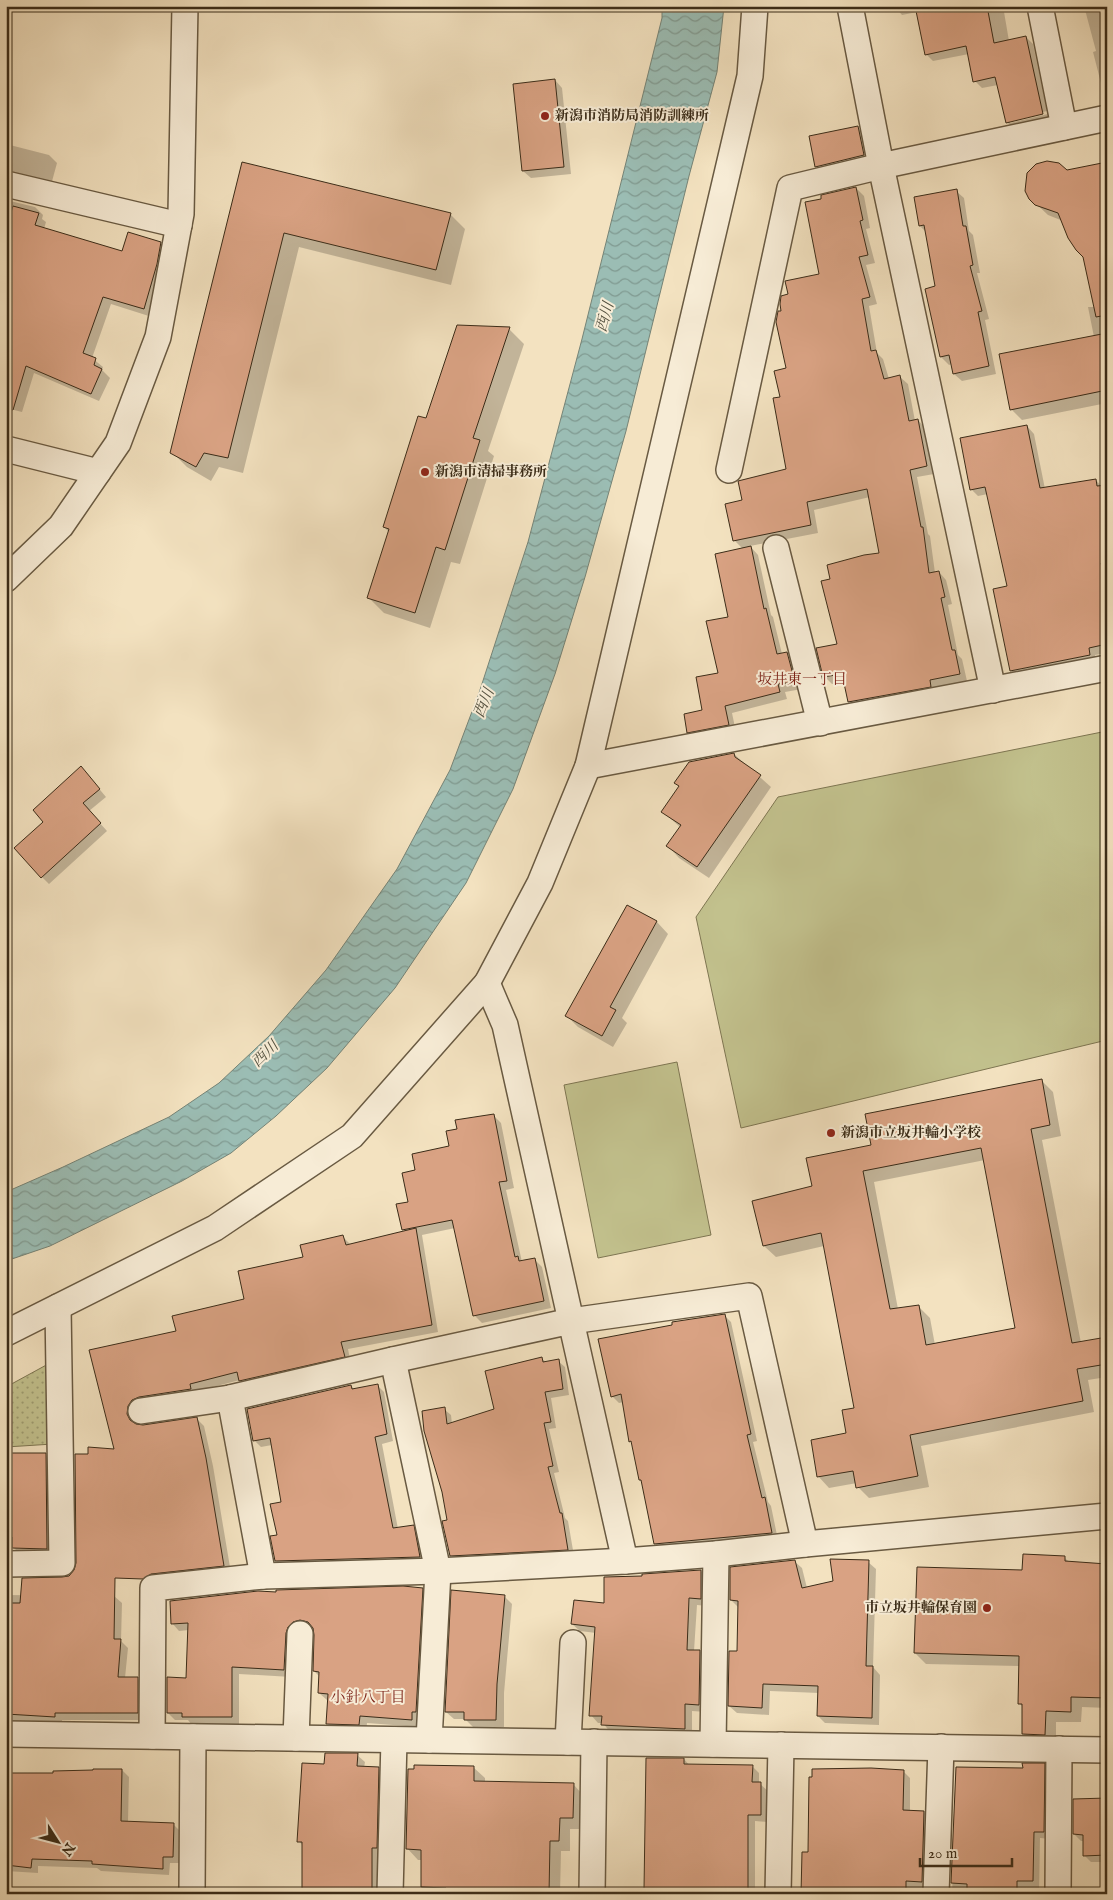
<svg xmlns="http://www.w3.org/2000/svg" width="1113" height="1900" font-family="'IM FELL English','Noto Serif JP',serif">
<style>
.park{fill:url(#park-dots);stroke:#7e7652}
.pitch{fill:#c2c18d;stroke:#7e7652}
.water{fill:url(#water-waves);stroke:#758376}
.shadow{fill:#0003;fill-rule:evenodd}
.building{fill:#d9a283;stroke:#3b2c18;fill-rule:evenodd}
.lines{fill:none;stroke-linecap:round;stroke-linejoin:round}
.minor-casing{stroke:#695a42;stroke-width:28}
.minor{stroke:#f7ecd6;stroke-width:25}
.poi-dot{fill:#8f2418;stroke:#f7ecd6;stroke-width:2}
.labels{text-anchor:middle;dominant-baseline:central;stroke-width:4;stroke-linejoin:round;paint-order:stroke}
.poi-label{font-size:14px;font-weight:bold;fill:#3b2c18;stroke:#f7ecd6;text-anchor:start}
.water-label{font-size:15px;font-style:italic;fill:#53503f;stroke:#f7ecd6}
.neighbourhood-label{font-size:15px;fill:#7a1f14;stroke:#f7ecd6}
</style>
<defs>
<pattern id="park-dots" width="8" height="8" patternUnits="userSpaceOnUse" patternTransform="scale(1.25)"><rect width="8" height="8" fill="#c2c18d"/><path d="M2 2h.1M6 6h.1" fill="none" stroke="#9f9d72" stroke-width="1.8" stroke-linecap="round"/></pattern>
<pattern id="water-waves" width="16" height="10" patternUnits="userSpaceOnUse" patternTransform="scale(1.25)"><rect width="16" height="10" fill="#9bbdb4"/><path d="M0 5q4-4 8 0t8 0" fill="none" stroke="#809a91"/></pattern>
</defs>
<rect width="100%" height="100%" fill="#f3e2c0"/>
<filter id="stains"><feTurbulence type="fractalNoise" baseFrequency=".004" numOctaves="4"/><feColorMatrix values="0 0 0 0 .2 0 0 0 0 .09 0 0 0 0 .02 0 0 0 .5 -.17"/></filter>
<radialGradient id="worn" r=".72"><stop offset=".6" stop-color="#630" stop-opacity="0"/><stop offset="1" stop-color="#630" stop-opacity=".3"/></radialGradient>
<!-- park -->
<path class="park" d="M50,1363L53,1444L6,1447V1387Z"/>
<!-- pitch -->
<g class="pitch">
<path d="M1107,731V1040L741,1128L696,917L778,797Z"/>
<path d="M677,1062L711,1235L598,1258L564,1085Z"/>
</g>
<!-- water -->
<path class="water" d="M662,6H724L717,72L689,176L626,431L585,577L555,674L513,789L466,883L395,988L327,1068L276,1116L231,1153L182,1181L50,1246L6,1261V1192L63,1167L169,1117L219,1083L269,1036L326,970L397,869L450,770L479,693L528,542L582,339L662,18Z"/>
<!-- shadow -->
<g class="shadow">
<path d="M894,6H1003L1009,41L1026,37L1033,44L1047,111L1010,120V123L1048,114L1049,121L1014,129L1007,122L998,85L982,88L975,81L969,54L933,61L926,54L917,12L902,15Z"/>
<path d="M1084,6H1107V101L1105,99L1093,52L1096,51Z"/>
<path d="M555,80L562,88L571,174L531,178L523,171Z"/>
<path d="M857,127L865,135L871,163L824,174L816,167Z"/>
<path d="M6,144L49,155L57,163L51,185L6,180Z"/>
<path d="M243,163L450,214L465,229L451,285L299,247L243,473L219,467L211,481L187,467L172,452Z"/>
<path d="M1107,163V403L1022,420L1011,409L1094,337L1088,307H1095L1084,257L1063,221L1048,215L1030,198L1067,171Z"/>
<path d="M856,188L864,196L870,228L866,229L875,263L866,265L877,304L869,306L877,353L883,359L889,379L900,377L908,384L915,421L918,420L925,428L934,474L917,477L928,534L930,536L935,573L939,572L946,580L952,604L948,605L958,655L962,659L967,681L937,687L938,694L857,709L849,702L845,682L832,684L824,676L839,645L832,580L880,554L870,497L814,510L818,533L750,546L758,555L771,615L773,617L782,654L787,653L795,661L802,689L785,692L787,699L732,713L736,732L696,740L689,732L704,711L719,674L743,549L734,540L744,500L788,470L782,398L787,369L783,311L789,295L821,275L823,200Z"/>
<path d="M956,191L964,198L969,231L973,235L980,273H977L989,319L985,320L996,374L962,381L954,374L952,364L949,365L941,357L926,290L936,287L926,232L920,226Z"/>
<path d="M6,200L35,207L43,215L42,219L46,222L44,229L123,252L160,243L168,251L152,317L111,304L92,358L103,367L102,370L110,378L99,401L34,373L22,412L6,408Z"/>
<path d="M509,329L524,344L488,451L494,456L460,564L451,562L430,628L384,613L369,598L389,532L384,527L427,420Z"/>
<path d="M1027,426L1034,434L1045,489L1096,480L1102,487L1107,486V653L1095,655L1097,662L1018,678L1011,671L994,590L1008,587L988,494L978,496L971,489Z"/>
<path d="M734,754L771,787L709,878L679,858L668,846L681,828L662,811Z"/>
<path d="M81,767L106,797L89,811L107,831L49,884L42,877L45,822Z"/>
<path d="M627,906L657,922L668,934L622,1018L627,1023L613,1047L578,1027L567,1016Z"/>
<path d="M1042,1081L1053,1092L1061,1136L1042,1140L1081,1343L1107,1338V1377L1088,1380L1094,1412L921,1446L929,1487L869,1498L858,1487L857,1483L829,1488L818,1476L848,1434L856,1409L824,1246L776,1257L764,1246L754,1202L813,1187L872,1146ZM985,1160L1017,1329L935,1345L930,1318L918,1306L898,1309L874,1182Z"/>
<path d="M493,1115L501,1123L514,1188L506,1190L522,1262L534,1259L542,1267L551,1308L482,1323L474,1315L455,1228L422,1235L438,1332L348,1349L351,1364L248,1388L240,1380L197,1391L135,1413L134,1422L136,1426H143L197,1419L204,1426L213,1466L231,1573L161,1580L154,1573L89,1455L116,1450L90,1351L177,1331L246,1300L304,1258L343,1237L350,1244L405,1232L403,1229L416,1171L450,1147L458,1130Z"/>
<path d="M724,1315L731,1322L757,1441L753,1442L768,1502L771,1506L778,1540L662,1551L655,1544L643,1483L640,1480L633,1443L630,1441L624,1402L619,1403L612,1396L674,1326Z"/>
<path d="M542,1359L546,1362L558,1361L565,1367L569,1395L551,1398L556,1428L549,1429L559,1472L554,1473L565,1518L568,1521L574,1556L457,1562L451,1555L444,1409L451,1415L452,1424L496,1410Z"/>
<path d="M351,1386L355,1390L378,1386L384,1392L393,1441L382,1444L398,1529L413,1527L420,1533L426,1563L283,1568L276,1561L283,1503L272,1445L261,1447L254,1440Z"/>
<path d="M6,1454H45L53,1462L55,1556L21,1555L13,1547L6,1546Z"/>
<path d="M1064,1557L1070,1563L1107,1565V1708L1082,1707L1081,1722H1056V1745H1034L1023,1734V1707L1019,1703L1020,1666L926,1664L915,1653L1023,1571Z"/>
<path d="M794,1561L802,1568L807,1588L835,1582L868,1562L876,1569L873,1667L880,1675L879,1725L825,1723L818,1716L819,1693L770,1691L769,1715L737,1713L729,1706L738,1652L739,1608L731,1600Z"/>
<path d="M701,1571L708,1578V1606L697,1605L694,1651H700L707,1659L706,1712L692,1711V1736L610,1732L603,1723H598L591,1715L596,1633L580,1631L572,1624L605,1604L643,1578Z"/>
<path d="M422,1589L430,1597L419,1727L367,1723L366,1732L335,1731L328,1724L329,1700H327L319,1693L320,1677L314,1671V1628L308,1627L291,1677L239,1674V1724H191L188,1720H175L168,1713L187,1679L189,1630L179,1631L172,1623L278,1593Z"/>
<path d="M6,1595L114,1596L122,1603L121,1641L128,1648L125,1678H137L145,1686V1720H62V1724L6,1720Z"/>
<path d="M504,1596L512,1604L504,1693V1727H473L465,1719H454L446,1712Z"/>
<path d="M357,1755L365,1762L364,1768L378,1769L386,1776L379,1894H308L303,1889V1846L299,1841L325,1766Z"/>
<path d="M647,1759H684L690,1766H752L759,1773V1783L768,1791L767,1822L755,1821V1891H763L766,1894H645Z"/>
<path d="M1044,1765L1051,1772V1839L1040,1838L1039,1894H952L957,1768L1024,1770Z"/>
<path d="M473,1767L485,1778V1783L573,1784L584,1796V1829H570V1851H561L560,1894H422V1860H418L407,1848Z"/>
<path d="M122,1770L129,1777L128,1822L173,1824L180,1831L179,1863H170L169,1875L101,1871L97,1868L38,1866V1873L6,1871V1774H54Z"/>
<path d="M903,1771L910,1778V1812H924L931,1819L929,1894H793L794,1890H803L809,1853Z"/>
<path d="M1107,1799V1862H1091L1084,1855V1841H1081L1074,1834Z"/>
</g>
<!-- building -->
<g class="building">
<path d="M915,6H987L994,43L1026,36L1043,114L1006,123L995,77L973,82L966,46L925,55Z"/>
<path d="M555,79L564,167L522,171L513,84Z"/>
<path d="M858,126L864,155L815,167L809,136Z"/>
<path d="M1047,161L1059,163L1067,170L1107,162V315L1096,317L1083,257L1076,250L1068,238L1058,213L1035,205L1029,199L1025,191L1027,173L1036,164Z"/>
<path d="M242,162L451,213L436,270L284,233L228,458L204,453L196,467L170,453Z"/>
<path d="M856,187L863,220L860,221L868,255L859,257L870,297L862,299L871,351L876,350L884,379L900,375L909,421L918,419L927,466L910,470L921,527H923L929,573L939,571L945,597L941,598L952,650H955L960,674L930,680L931,687L848,702L842,674L823,677L816,648L837,644L821,581L830,579L827,565L864,555L879,553L867,489L807,502L811,525L733,541L725,504L742,500L738,481L786,469L773,398L780,397L774,371L786,368L776,322L778,311H781L780,304L781,296L788,294L785,281L819,274L805,202L821,199V195Z"/>
<path d="M957,189L963,226H966L973,265L970,266L982,311L978,312L989,366L953,374L949,355L940,357L925,289L935,286L924,225L919,226L914,197Z"/>
<path d="M13,206L39,213L35,225L122,251L128,232L161,242L157,264L144,309L103,297L83,353L96,358L94,365L102,369L91,394L26,366L13,410L6,409V228Z"/>
<path d="M457,325L510,327L473,438L480,440L445,550L436,547L415,613L367,598L389,529L383,527L418,416L426,418Z"/>
<path d="M1107,333V390L1010,410L999,354Z"/>
<path d="M1027,425L1040,488L1096,479L1097,486L1107,485V562L1101,563L1107,588V644L1089,648L1090,655L1010,671L993,589L1007,586L985,487L970,490L960,438Z"/>
<path d="M751,546L764,609L766,608L777,654L787,652L795,682L778,684L780,692L725,706L729,725L687,733L684,714L702,710L696,677L718,673L706,621L728,617L715,554Z"/>
<path d="M734,753L735,757L761,775L697,867L666,846L681,825L661,812L679,786L674,783L689,762Z"/>
<path d="M81,766L100,789L83,803L101,823L41,878L14,848L43,822L33,810Z"/>
<path d="M627,905L657,921L610,1007L616,1010L602,1036L565,1016Z"/>
<path d="M1042,1079L1050,1125L1031,1129L1072,1343L1107,1337V1364L1077,1369L1083,1401L910,1435L918,1476L856,1488L853,1471L817,1477L811,1440L846,1433L842,1410L854,1408L821,1233L763,1246L752,1201L812,1186L806,1158L871,1145L865,1114ZM981,1148L1015,1328L926,1345L919,1305L890,1309L863,1171Z"/>
<path d="M494,1114L507,1181L499,1182L515,1257L518,1256L519,1261L535,1258L544,1301L473,1316L452,1220L402,1230L396,1204L408,1202L402,1173L415,1170L412,1154L449,1146L446,1131L457,1129L455,1120Z"/>
<path d="M416,1228L432,1325L341,1342L345,1357L239,1381L237,1372L190,1384L191,1389L139,1397L132,1400L128,1406L127,1414L130,1420L136,1424L143,1425L197,1417L206,1458L224,1566L151,1574L143,1579L115,1578L114,1639H121L118,1677H138V1713H55V1717L6,1714V1603H20L22,1578L62,1577L69,1576L74,1570L76,1563L75,1454H88V1447L114,1449L89,1350L176,1331L172,1316L244,1299L238,1271L303,1257L300,1245L343,1235L346,1245Z"/>
<path d="M725,1314L751,1434L747,1435L762,1498L765,1497L772,1533L654,1544L641,1480H639L631,1441L629,1442L621,1394L611,1397L598,1339L672,1325V1322Z"/>
<path d="M542,1357L543,1362L559,1359L563,1389L545,1392L551,1422L544,1423L553,1466L548,1467L560,1513H562L568,1550L450,1556L442,1521L447,1520L442,1492L424,1431L422,1411L445,1407L447,1424L494,1409L485,1371Z"/>
<path d="M378,1384L387,1434L375,1437L393,1528L414,1525L420,1557L275,1561L270,1536L277,1535L270,1504L281,1502L270,1438L253,1441L247,1409L351,1385L352,1389Z"/>
<path d="M7,1453H46L47,1549L12,1548V1537H6Z"/>
<path d="M1023,1554L1065,1556V1561L1107,1564V1698L1071,1697V1712L1046,1711L1045,1735L1022,1734V1704H1018L1019,1656L914,1653L917,1567L1022,1570Z"/>
<path d="M830,1559L869,1560L866,1666H873L872,1718L817,1716L818,1686L763,1684L762,1708L728,1706L729,1651H737L738,1601L730,1600V1567L795,1560L802,1588L833,1581Z"/>
<path d="M701,1570V1599L689,1598L687,1650H700L699,1705L685,1704V1729L601,1725L602,1716H589L595,1627L571,1624L574,1600L604,1603V1577L642,1576V1574Z"/>
<path d="M403,1586L423,1588L416,1712H412V1720L360,1716L359,1725L326,1724L328,1694L318,1693L319,1672L313,1671L314,1635L313,1628L308,1622L300,1620L293,1622L288,1627L286,1633L284,1670L232,1667V1717H182V1713H167V1677L186,1678L188,1623L171,1624L170,1601L258,1591L276,1592V1590Z"/>
<path d="M451,1590L505,1595L497,1684L496,1720H464V1712H445Z"/>
<path d="M325,1753H358L357,1766L379,1767L377,1848H372V1889H302V1842H297L302,1763L324,1764Z"/>
<path d="M646,1758H684V1764L753,1765L752,1782H761V1815H748V1894H651V1889H644Z"/>
<path d="M1022,1763H1045L1044,1832H1034L1033,1881H1017V1894H967V1884L951,1883L956,1767L1023,1768Z"/>
<path d="M414,1765L474,1766V1781L574,1783L573,1818H560L559,1841H550L549,1894H446V1888L421,1887V1850L406,1849L408,1769H414Z"/>
<path d="M871,1768L904,1770L903,1810L924,1811L922,1882L906,1881V1894H801L802,1852H808L809,1777H812V1769Z"/>
<path d="M93,1769H122L121,1821L174,1823L173,1857H163V1869L92,1864V1861L32,1859L31,1868L6,1865V1773H53V1771L93,1770Z"/>
<path d="M1107,1798V1855L1083,1856V1835L1073,1834V1799Z"/>
</g>
<g class="lines">
<!-- minor casing -->
<g class="minor-casing">
<g id="minor">
<path d="M850,6L881,166L993,690"/>
<path d="M1040,6L1064,127"/>
<path d="M6,184L179,225"/>
<path d="M6,449L98,472"/>
<path d="M729,470L790,188L881,166L1107,118"/>
<path d="M776,548L820,723"/>
<path d="M6,579L61,526L118,443L158,337L181,214L185,6"/>
<path d="M588,766L1107,668"/>
<path d="M487,983L505,1025L571,1321L749,1296L805,1544L1107,1516"/>
<path d="M6,1333L215,1228L352,1136L487,983L540,883L588,766L750,76L755,6"/>
<path d="M393,1360L438,1571L429,1740"/>
<path d="M230,1398L263,1576"/>
<path d="M141,1411L230,1398L393,1360L571,1321L625,1561"/>
<path d="M6,1564L62,1563L58,1307"/>
<path d="M6,1734L1107,1750"/>
<path d="M152,1736L153,1588L263,1576L438,1571L625,1561L716,1554L805,1544"/>
<path d="M296,1738L300,1634"/>
<path d="M568,1742L573,1643"/>
<path d="M713,1744L716,1554"/>
<path d="M192,1894L193,1737"/>
<path d="M390,1894L394,1740"/>
<path d="M592,1894L594,1742"/>
<path d="M778,1894L781,1745"/>
<path d="M936,1894L941,1747"/>
<path d="M1058,1894L1059,1749"/>
</g>
</g>
<!-- minor -->
<use href="#minor" class="minor"/>
</g>
<!-- markers -->
<g class="poi-dot">
<circle cx="545" cy="116" r="5"/>
<circle cx="425" cy="472" r="5"/>
<circle cx="831" cy="1133" r="5"/>
<circle cx="987" cy="1608" r="5"/>
</g>
<g class="labels">
<!-- poi labels -->
<g class="poi-label">
<text x="555" y="116">新潟市消防局消防訓練所</text>
<text x="435" y="472">新潟市清掃事務所</text>
<text x="841" y="1133">新潟市立坂井輪小学校</text>
<text x="977" y="1608" text-anchor="end">市立坂井輪保育園</text>
</g>
<!-- water labels -->
<g class="water-label">
<text transform="translate(605 317) rotate(-74)">西川</text>
<text transform="translate(484 703) rotate(-68)">西川</text>
<text transform="translate(265 1054) rotate(-44)">西川</text>
</g>
<!-- neighbourhood labels -->
<g class="neighbourhood-label">
<text x="802" y="679">坂井東一丁目</text>
<text x="368" y="1697">小針八丁目</text>
</g>
</g>
<!-- margin -->
<rect width="1113" height="1900" fill="none" stroke="#f3e2c0" stroke-width="25"/>
<rect x="8" y="8" width="1098" height="1885" fill="none" stroke="#3b2c18" stroke-width="2.5"/>
<rect x="12" y="12" width="1088" height="1875" fill="none" stroke="#3b2c18"/>
<!-- north arrow -->
<g transform="translate(58 1842) rotate(126)" stroke="#f7ecd6" stroke-width="4" paint-order="stroke">
<path d="M0-4L9 19L0 12L-9 19Z" fill="#3b2c18"/>
<text y="-8" font-size="14" font-weight="bold" text-anchor="middle" fill="#3b2c18">N</text>
</g>
<!-- scale -->
<path d="M920 1858v8h92v-8" fill="none" stroke="#3b2c18" stroke-width="2.5"/>
<text x="928" y="1858" font-size="15" fill="#3b2c18" stroke="#f7ecd6" stroke-width="4" paint-order="stroke">20 m</text>
<rect width="100%" height="100%" filter="url(#stains)"/>
<rect width="100%" height="100%" fill="url(#worn)"/>
</svg>
